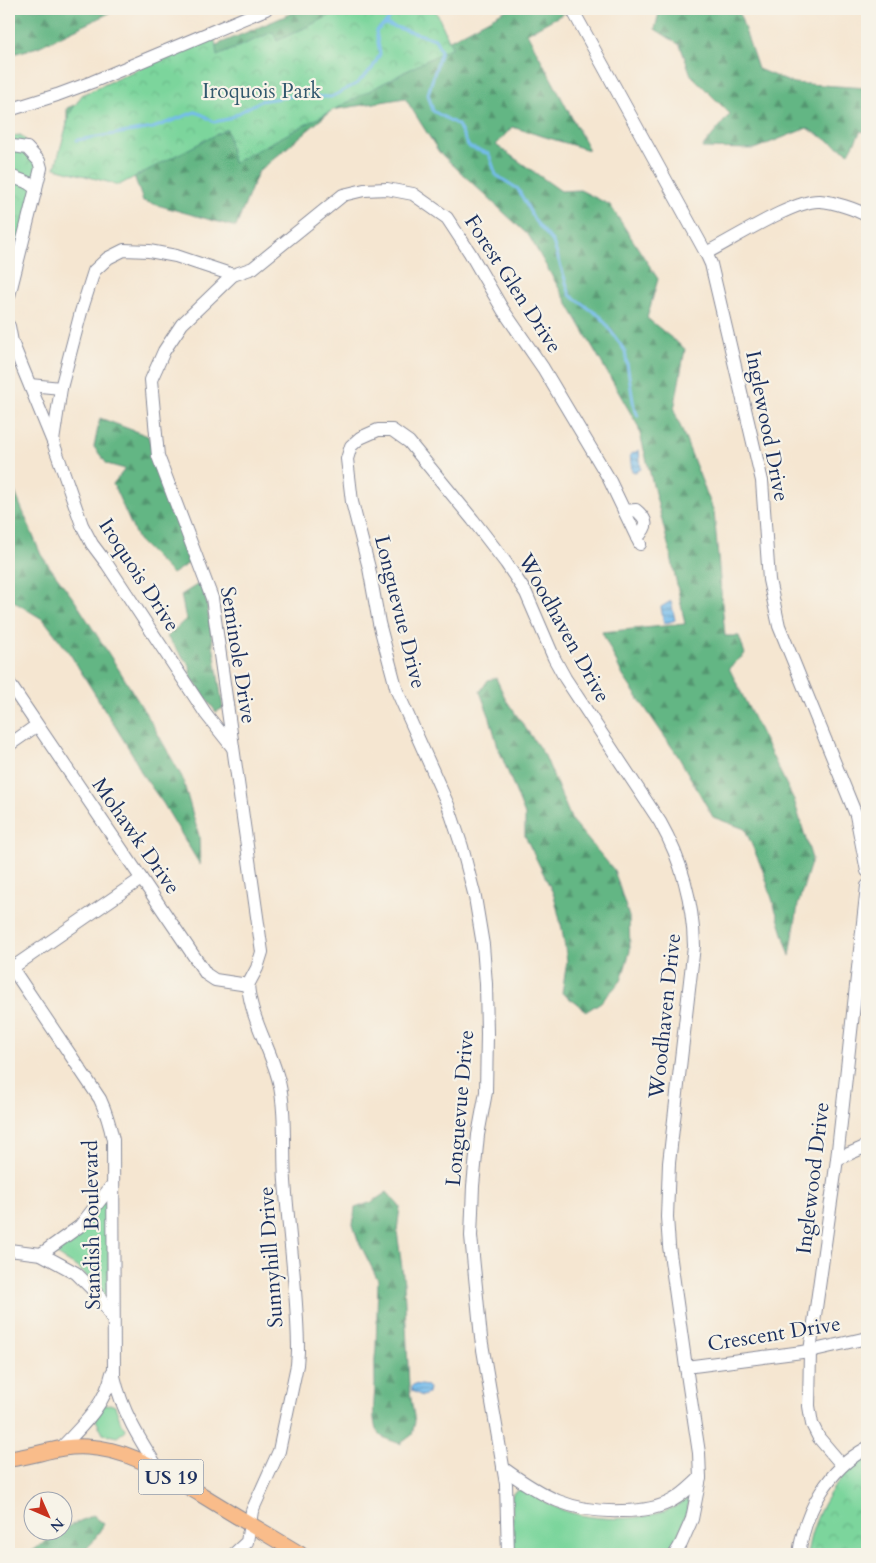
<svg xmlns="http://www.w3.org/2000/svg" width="876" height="1563" font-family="Cardo,serif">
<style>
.grass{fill:#7bd59c;stroke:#4b827d}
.forest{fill:url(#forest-firs);stroke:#407271}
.park{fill:url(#park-crowns);stroke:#4b827d}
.water{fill:url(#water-rules);stroke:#4876a5}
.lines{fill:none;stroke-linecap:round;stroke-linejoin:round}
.stream{stroke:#74bcec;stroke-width:3}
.minor-casing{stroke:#888a98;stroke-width:14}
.major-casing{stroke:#888a98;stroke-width:17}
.minor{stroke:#fff;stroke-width:12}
.major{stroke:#f9bc8a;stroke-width:15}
.labels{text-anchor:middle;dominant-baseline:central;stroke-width:4.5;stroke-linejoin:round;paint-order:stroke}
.shield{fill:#f7f3e8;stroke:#5d6a87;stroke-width:1}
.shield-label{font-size:20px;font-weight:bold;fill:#1b2f5e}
.park-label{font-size:21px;fill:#33586e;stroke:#f7f3e8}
.street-label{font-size:21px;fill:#1b2f5e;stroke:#f7f3e8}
</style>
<defs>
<pattern id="forest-firs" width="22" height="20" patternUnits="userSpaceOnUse" patternTransform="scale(1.25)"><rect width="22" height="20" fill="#64b684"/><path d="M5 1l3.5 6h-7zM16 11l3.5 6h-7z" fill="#52946f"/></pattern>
<pattern id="park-crowns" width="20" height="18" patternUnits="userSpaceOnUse" patternTransform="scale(1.25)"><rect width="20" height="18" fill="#7bd59c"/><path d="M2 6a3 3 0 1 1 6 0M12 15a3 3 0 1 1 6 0" fill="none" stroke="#6ab789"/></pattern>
<pattern id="water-rules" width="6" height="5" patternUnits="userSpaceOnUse" patternTransform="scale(1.25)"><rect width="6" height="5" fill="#74bcec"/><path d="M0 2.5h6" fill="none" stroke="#5e99c2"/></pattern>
</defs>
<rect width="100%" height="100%" fill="#f7f3e8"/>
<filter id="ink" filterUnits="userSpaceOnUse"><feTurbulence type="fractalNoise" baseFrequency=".02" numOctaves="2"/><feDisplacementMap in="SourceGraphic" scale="10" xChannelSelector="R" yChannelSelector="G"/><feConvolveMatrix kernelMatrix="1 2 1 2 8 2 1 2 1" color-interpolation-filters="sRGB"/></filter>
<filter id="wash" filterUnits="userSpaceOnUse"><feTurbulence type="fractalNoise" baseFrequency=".0096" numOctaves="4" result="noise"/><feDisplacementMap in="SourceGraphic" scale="20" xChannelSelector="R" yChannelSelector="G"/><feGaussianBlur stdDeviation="1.12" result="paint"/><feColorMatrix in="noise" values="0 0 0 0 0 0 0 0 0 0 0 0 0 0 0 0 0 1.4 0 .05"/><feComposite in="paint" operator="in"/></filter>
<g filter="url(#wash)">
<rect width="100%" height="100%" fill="#f5e6d1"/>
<!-- grass -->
<g class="grass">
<path d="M109,1197L108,1299L80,1269L49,1250Z"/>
<path d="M110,1404L115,1406L121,1423L126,1430L117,1437L103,1434L95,1418L104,1405Z"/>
<path d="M518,1490C527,1491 550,1505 560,1509C595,1523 657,1523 687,1499L690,1500L681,1529L667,1554H514L512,1496L513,1493Z"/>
</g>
<!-- forest -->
<g class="forest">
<path d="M9,9H118L38,47L9,55Z"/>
<path d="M302,9H407L386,74L508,9H572L527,33L589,150L512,127L496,145L561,191L580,190L610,205L658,279L647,318L685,349L674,410L714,512L725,636H739L745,654L729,668L794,800L812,859L798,905L790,956L764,873L745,829L713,817L678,756L623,676L602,632L685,624L671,556L638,426L529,236L439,152L405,98L332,110L258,172L236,227L143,201L122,142L67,152V108Z"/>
<path d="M660,9H738L758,69L792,83L867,88V133L861,131L849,153L807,128L754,149L702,148L730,114L691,75L680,45L655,29Z"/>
<path d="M100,418L148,436L192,561L172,574L138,540L113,484L125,469L107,464L94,447Z"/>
<path d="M9,478L41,555L75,601L121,673L154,727L182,777L199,836L200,865L163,803L142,774L133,755L70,654L44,620L16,603L9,596Z"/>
<path d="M200,583L206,600L223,708L216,712L191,678L190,666L167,637L186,619L181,595Z"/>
<path d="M496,678L506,700L545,756L572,821L614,870L629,917L630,951L621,981L601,1002L587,1011L562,993L567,961L562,929L554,895L525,836V815L498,747L490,718L480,692L488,680Z"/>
<path d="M387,1192L400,1207L397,1231L404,1283L409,1387L415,1422L412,1435L400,1444C394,1441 383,1439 379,1434C370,1423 375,1397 375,1384C375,1372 374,1361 376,1349L378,1280L358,1240L353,1225L355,1208L372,1202Z"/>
<path d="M93,1515L104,1524L92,1543L81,1554H28L65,1528Z"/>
</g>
<!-- park -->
<g class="park">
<path d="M344,9H435L452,47L233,163L227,129L119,185L55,168L70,113L82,95L214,34L217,56L273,32L277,41Z"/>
<path d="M21,135L43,161L9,272V136Z"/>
<path d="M867,1457V1554H807C813,1516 833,1477 867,1457Z"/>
</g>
<!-- water -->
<g class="water">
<path d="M639,450L641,469L635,472L632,471L630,455Z"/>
<path d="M671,601L675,620L664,624L661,607Z"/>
<path d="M414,1384L427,1386L429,1388L428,1394L422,1396L412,1391L411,1387Z"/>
</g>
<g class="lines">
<!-- stream -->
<g class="stream">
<path d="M385,24L435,39L441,51L428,94L433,111L458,125L469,147L489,154L496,175L518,189L535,221L553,242L570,295L601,317L625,351L634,407L638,416"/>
<path d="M77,140L153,128L195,112L203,115L214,122L228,119L260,101L293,96L331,97L356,84L372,69L380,54L376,31L385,24L397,9"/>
</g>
</g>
</g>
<g filter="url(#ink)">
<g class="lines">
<!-- minor casing -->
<g class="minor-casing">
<g id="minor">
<path d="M572,9L706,253L711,264L762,481L769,580L779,626L856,815L867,871"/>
<path d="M9,110L57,95L92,82L266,9"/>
<path d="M9,148L13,146L27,148L39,161L41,168L9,296"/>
<path d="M9,175C18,181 28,179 36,190"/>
<path d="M706,253C732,240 795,199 820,201C833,202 857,209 867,216"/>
<path d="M9,326L12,342L53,442L82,525L92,544L107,564L206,714L233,748"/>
<path d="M30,385L61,388"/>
<path d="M53,441L61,388L81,312L94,271L108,258L124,250L149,251L176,256L233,275"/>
<path d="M624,511L636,510C649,521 648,526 637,538"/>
<path d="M9,683L206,974L215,980L248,985"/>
<path d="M9,745L36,726"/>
<path d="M12,968L100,1099C106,1112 110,1125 113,1140L114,1376C122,1412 140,1440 159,1470"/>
<path d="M9,970L141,879"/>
<path d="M248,985L257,968L262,952L212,598L158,456L151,380L164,351L182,324L233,275L253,268L343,195L364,190L387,189L413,194L447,218L470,253L503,310L543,368L608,477L640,544"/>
<path d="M837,1159L867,1146"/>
<path d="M9,1250L41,1254L76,1273L100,1297L113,1320"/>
<path d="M41,1254L80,1226L113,1184"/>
<path d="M686,1367L810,1351L867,1338"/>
<path d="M61,1448C83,1425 105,1405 112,1373"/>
<path d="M842,1465L819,1438L812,1424L809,1406L810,1351L837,1159L867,886"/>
<path d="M503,1468C543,1497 571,1513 622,1511C640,1511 658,1509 673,1500C684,1494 691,1486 700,1478"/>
<path d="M234,1554L247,1542L252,1511L279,1451L297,1365L298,1352C298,1295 289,1238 285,1181C283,1151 286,1111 279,1082C271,1049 251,1020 248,985"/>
<path d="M508,1554L506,1484L481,1338L471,1236L473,1186L478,1135L486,1092L487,1034L486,984L483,945L475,897L462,847L448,805L397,691L379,623L369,568L352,502L347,459L351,446L360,438L378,430H392L409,442L473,520L506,563L526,593L554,658L565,678L660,822C682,861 693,901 694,946L669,1163L667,1217L669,1246L686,1367L699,1453L700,1478L692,1519L681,1544L675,1554"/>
<path d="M799,1554C805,1511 828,1469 867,1448"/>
</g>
</g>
<!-- major casing -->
<g class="major-casing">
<path id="major" d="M9,1459C36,1456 60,1445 87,1447C131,1449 165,1474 202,1495C234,1515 267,1534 300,1554"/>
</g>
<!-- minor -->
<use href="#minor" class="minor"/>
<!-- major -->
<use href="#major" class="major"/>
</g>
</g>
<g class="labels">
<!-- shield labels -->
<rect class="shield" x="138.5" y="1459.5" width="65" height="35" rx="4"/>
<g class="shield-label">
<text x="171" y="1477">US 19</text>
</g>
<!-- park labels -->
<g class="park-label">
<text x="262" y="91">Iroquois Park</text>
</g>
<!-- street labels -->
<g class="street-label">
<text transform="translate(513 284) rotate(57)">Forest Glen Drive</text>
<text transform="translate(767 426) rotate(79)">Inglewood Drive</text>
<text transform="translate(139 575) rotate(57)">Iroquois Drive</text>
<text transform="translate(400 612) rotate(76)">Longuevue Drive</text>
<text transform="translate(564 628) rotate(61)">Woodhaven Drive</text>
<text transform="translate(238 655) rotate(81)">Seminole Drive</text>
<text transform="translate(136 836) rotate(55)">Mohawk Drive</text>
<text transform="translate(665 1016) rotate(-84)">Woodhaven Drive</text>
<text transform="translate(460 1108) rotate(-85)">Longuevue Drive</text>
<text transform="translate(813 1178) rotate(-83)">Inglewood Drive</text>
<text transform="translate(92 1225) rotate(-91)">Standish Boulevard</text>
<text transform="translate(271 1257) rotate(-94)">Sunnyhill Drive</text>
<text transform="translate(774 1334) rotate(-9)">Crescent Drive</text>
</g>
</g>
<!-- margin -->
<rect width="876" height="1563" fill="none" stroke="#f7f3e8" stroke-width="30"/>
<!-- north arrow -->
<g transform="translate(48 1516) rotate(135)"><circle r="24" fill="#f7f3e8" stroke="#9fa5b1"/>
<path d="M0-4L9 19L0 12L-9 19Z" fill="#c8321e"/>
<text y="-8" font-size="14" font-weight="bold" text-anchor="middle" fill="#1b2f5e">N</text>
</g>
</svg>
